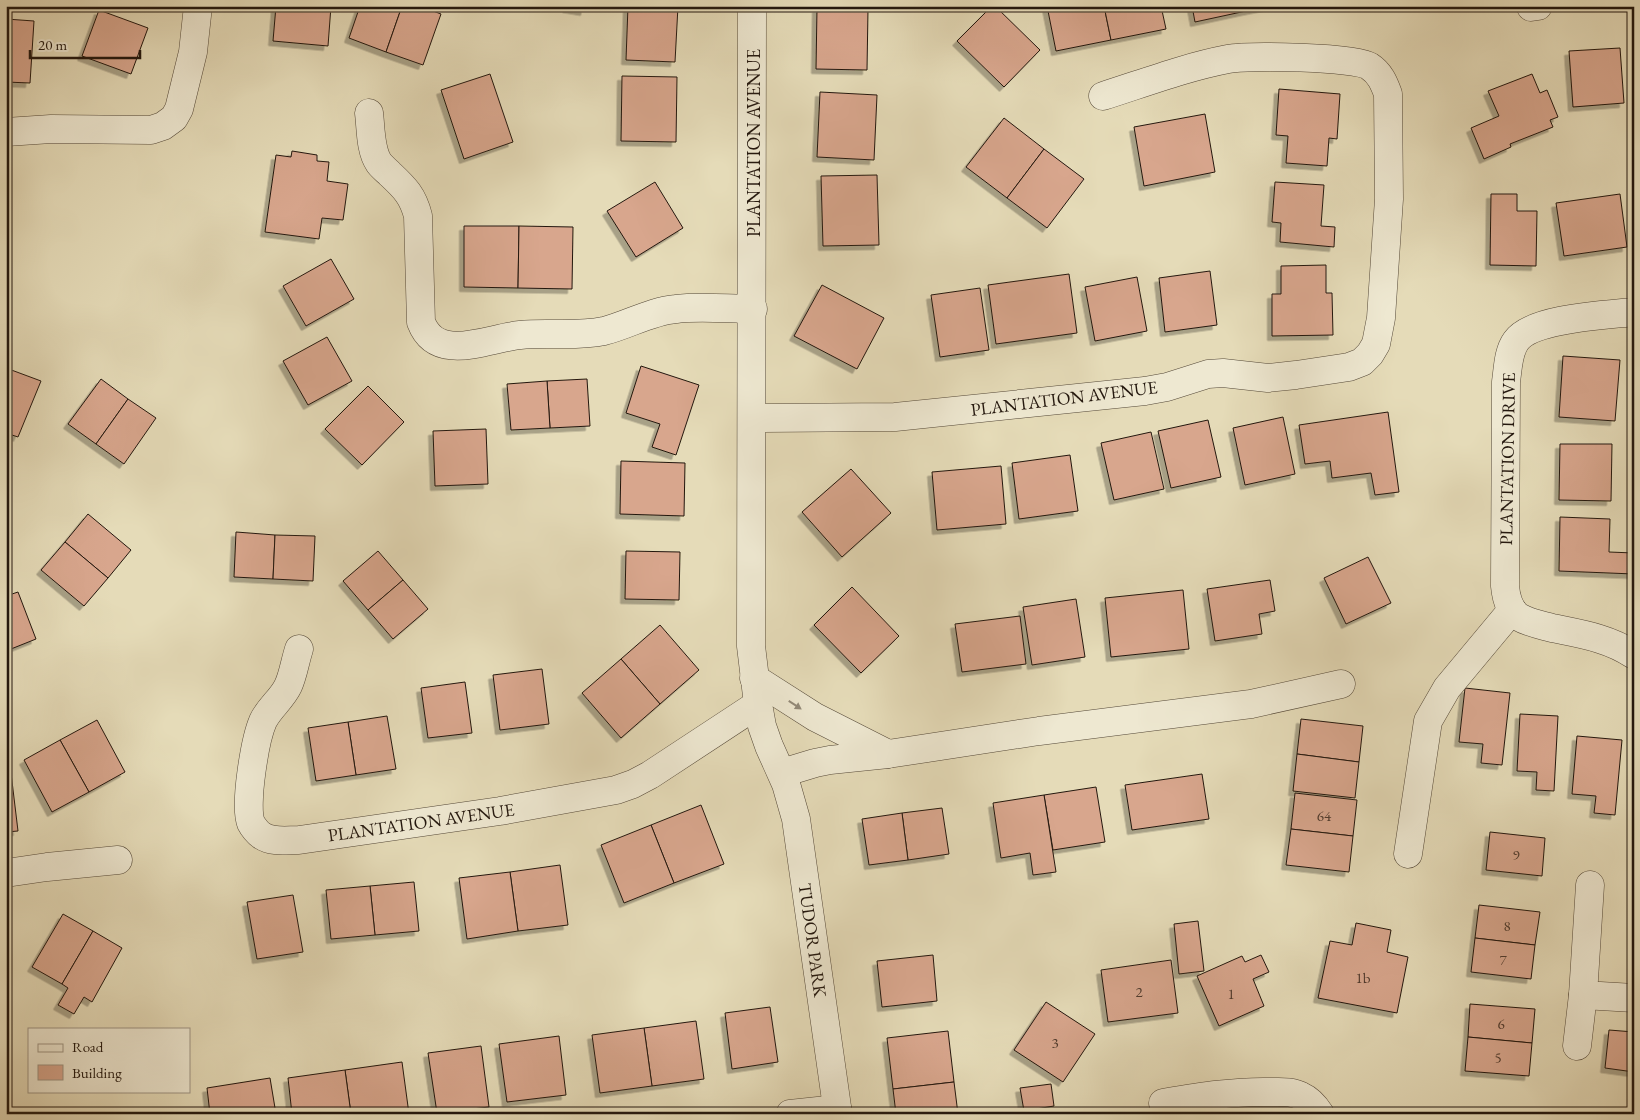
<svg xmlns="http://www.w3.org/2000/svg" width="1640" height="1120" font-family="'EB Garamond',serif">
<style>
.building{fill:#d8a68d;stroke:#23170e;filter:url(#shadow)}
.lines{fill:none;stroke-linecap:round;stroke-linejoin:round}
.minor-casing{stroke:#544838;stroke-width:29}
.minor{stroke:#eee8d1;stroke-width:28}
.oneway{fill:#938a79}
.labels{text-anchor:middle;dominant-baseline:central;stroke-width:4;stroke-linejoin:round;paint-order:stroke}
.number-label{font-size:15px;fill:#503b2e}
.street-label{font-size:18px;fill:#23170e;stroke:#eee8d1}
</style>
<defs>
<filter id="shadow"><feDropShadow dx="-4.5" dy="4.5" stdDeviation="0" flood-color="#0004"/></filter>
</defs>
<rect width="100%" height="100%" fill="#e5dbb8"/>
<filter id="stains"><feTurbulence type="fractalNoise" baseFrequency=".004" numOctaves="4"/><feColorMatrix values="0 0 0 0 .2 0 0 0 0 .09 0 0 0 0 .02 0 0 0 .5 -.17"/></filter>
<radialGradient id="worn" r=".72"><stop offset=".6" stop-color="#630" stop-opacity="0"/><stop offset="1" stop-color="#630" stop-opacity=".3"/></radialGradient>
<!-- building -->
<g class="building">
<path d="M276,6H331L328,46L273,41Z"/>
<path d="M360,6H402L386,52L349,38Z"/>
<path d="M402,6H420L441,14L423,65L386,52Z"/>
<path d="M568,6H586L585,11L567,8Z"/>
<path d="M628,6H678L675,62L626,60Z"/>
<path d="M992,6H995L1040,50L1004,87L957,41Z"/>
<path d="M1047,6H1104L1111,40L1056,51Z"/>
<path d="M1104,6H1161L1166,29L1111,40Z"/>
<path d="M1192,6H1244L1246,11L1195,22Z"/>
<path d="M1244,6H1271L1246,11Z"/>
<path d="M817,8L868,9L867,70L816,69Z"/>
<path d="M99,10L148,28L131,74L82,56Z"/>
<path d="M6,19L34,21L30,83L6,82Z"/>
<path d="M1620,48L1624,103L1573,107L1569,51Z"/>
<path d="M490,74L513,142L464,159L441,90Z"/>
<path d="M1532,74L1540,93L1547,90L1558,117L1550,120L1553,127L1510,144L1511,147L1484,159L1471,128L1499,116L1488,91Z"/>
<path d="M622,76L677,77L676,142L621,141Z"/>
<path d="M1279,89L1340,94L1337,139L1329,138L1327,166L1286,163L1288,136L1276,135Z"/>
<path d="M820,92L877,95L874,160L817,157Z"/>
<path d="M1205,114L1215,172L1144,186L1134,127Z"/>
<path d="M1004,118L1044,149L1007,198L966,167Z"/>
<path d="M1044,149L1084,179L1047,228L1007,198Z"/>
<path d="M292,151L317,155V161L329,162L327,181L348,184L343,220L322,218L319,239L265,232L276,155L291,157Z"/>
<path d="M877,175L879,245L823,246L821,176Z"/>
<path d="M655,182L683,228L636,257L607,211Z"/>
<path d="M1275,182L1324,185L1321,226L1335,227L1334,247L1280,242L1281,223L1272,222Z"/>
<path d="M1491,194H1517V211H1537L1536,266L1490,265Z"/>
<path d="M1620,194L1627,247L1564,256L1556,203Z"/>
<path d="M464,226H519L518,288L464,287Z"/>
<path d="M519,226L573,227L572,289L518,288Z"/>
<path d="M331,259L354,299L306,326L283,286Z"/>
<path d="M1326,265V293H1332L1333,335L1272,336V294H1281V266Z"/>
<path d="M1210,271L1217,325L1165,332L1159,278Z"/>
<path d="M1069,274L1077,333L996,344L988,285Z"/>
<path d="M1137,277L1147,331L1095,341L1085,287Z"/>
<path d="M822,285L884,318L857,369L794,336Z"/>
<path d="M980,288L989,350L940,357L931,295Z"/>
<path d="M327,337L352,381L308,405L283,361Z"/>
<path d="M1563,356L1620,360L1615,421L1559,417Z"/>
<path d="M641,366L699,385L676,455L652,447L660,424L626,413Z"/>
<path d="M6,368L41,381L18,437L6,433Z"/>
<path d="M101,379L128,399L96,444L68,424Z"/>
<path d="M587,379L590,426L550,428L547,381Z"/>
<path d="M547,381L550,428L511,430L507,384Z"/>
<path d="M368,386L404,422L362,465L325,429Z"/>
<path d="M128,399L156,418L124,464L96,444Z"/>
<path d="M1388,412L1399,492L1375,495L1371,473L1332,478L1330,461L1305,464L1299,425Z"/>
<path d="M1283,417L1295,474L1245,485L1233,428Z"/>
<path d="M1208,420L1221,477L1171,488L1158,431Z"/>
<path d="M486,429L488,484L435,486L433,431Z"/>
<path d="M1151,432L1164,489L1114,500L1101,443Z"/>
<path d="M1560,444H1612L1611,501L1559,500Z"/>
<path d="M1070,455L1078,511L1019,519L1012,463Z"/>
<path d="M621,461L685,463L684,516L620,514Z"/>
<path d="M1001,466L1006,524L937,530L932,472Z"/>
<path d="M851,469L891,513L842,557L802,512Z"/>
<path d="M88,514L131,550L108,578L65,542Z"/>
<path d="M1560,517L1610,519L1609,552L1634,553V574L1559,571Z"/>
<path d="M236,532L275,535L273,579L234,577Z"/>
<path d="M275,535L315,536L313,581L273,579Z"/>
<path d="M65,542L108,578L84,606L41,570Z"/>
<path d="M378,551L403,580L368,610L343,581Z"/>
<path d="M626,551L680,552L679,600L625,599Z"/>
<path d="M1368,557L1391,603L1346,624L1324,578Z"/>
<path d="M403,580L428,609L393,639L368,610Z"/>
<path d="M1270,580L1275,611L1259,614L1262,634L1215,641L1207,589Z"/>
<path d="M852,587L899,636L861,673L814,625Z"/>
<path d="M1183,590L1189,649L1111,657L1105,598Z"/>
<path d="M18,592L36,639L6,651V596Z"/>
<path d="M1076,599L1085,657L1032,665L1023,607Z"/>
<path d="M1020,616L1026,664L962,672L955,624Z"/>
<path d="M660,625L699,670L660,704L621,659Z"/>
<path d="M621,659L660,704L621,738L582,693Z"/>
<path d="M542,669L549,724L500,730L493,675Z"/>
<path d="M465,682L472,733L428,738L421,688Z"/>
<path d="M1465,688L1510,693L1502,765L1481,763L1483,744L1459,742Z"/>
<path d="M1520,714L1558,716L1554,791L1536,790L1537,772L1517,771Z"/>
<path d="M387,716L396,769L356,775L348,722Z"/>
<path d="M1301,719L1363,726L1359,762L1297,754Z"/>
<path d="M97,720L125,772L89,792L60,740Z"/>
<path d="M348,722L356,775L316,781L308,728Z"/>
<path d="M1577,736L1622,740L1615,815L1594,813L1596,796L1572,794Z"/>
<path d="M60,740L89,792L52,812L24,760Z"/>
<path d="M1297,754L1359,762L1355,798L1293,791Z"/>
<path d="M11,773L18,831L6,832V774Z"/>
<path d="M1202,774L1209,819L1132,830L1125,785Z"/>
<path d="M1096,787L1105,842L1053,850L1044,795Z"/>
<path d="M1295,793L1357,800L1353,836L1291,829Z"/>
<path d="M1044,795L1056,872L1033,875L1030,853L1001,858L993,803Z"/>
<path d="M701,805L724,864L674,883L651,825Z"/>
<path d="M942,808L949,854L908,860L902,813Z"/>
<path d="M902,813L908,860L869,865L862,819Z"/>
<path d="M651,825L674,883L624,903L601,845Z"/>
<path d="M1291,829L1353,836L1349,872L1286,865Z"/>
<path d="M1490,832L1545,838L1542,876L1486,870Z"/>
<path d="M560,865L568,925L518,931L510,872Z"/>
<path d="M510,872L518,931L467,939L459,878Z"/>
<path d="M414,882L419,931L375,935L370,886Z"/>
<path d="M370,886L375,935L331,939L326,890Z"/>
<path d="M293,895L303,952L257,959L247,902Z"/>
<path d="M1479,905L1540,912L1535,945L1475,938Z"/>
<path d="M63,914L93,931L62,984L32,967Z"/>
<path d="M1198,921L1204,971L1179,974L1174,924Z"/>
<path d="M1356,923L1391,930L1387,952L1408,957L1397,1013L1318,998L1330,941L1352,945Z"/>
<path d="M93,931L122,948L92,1002L84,997L74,1014L58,1005L68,988L62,984Z"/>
<path d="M1475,938L1535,945L1531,979L1471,972Z"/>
<path d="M933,955L937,1001L882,1007L877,961Z"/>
<path d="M1261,955L1269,972L1253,979L1264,1006L1219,1026L1197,976L1242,956L1245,962Z"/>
<path d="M1171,960L1178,1013L1108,1022L1101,970Z"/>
<path d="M1046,1002L1095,1034L1063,1082L1014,1050Z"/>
<path d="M1470,1004L1535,1009L1532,1043L1468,1037Z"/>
<path d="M770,1007L778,1062L732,1069L725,1013Z"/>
<path d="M696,1021L704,1079L652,1086L644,1028Z"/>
<path d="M644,1028L652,1086L600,1093L592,1035Z"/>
<path d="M1609,1030L1634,1032V1072L1605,1068Z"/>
<path d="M948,1031L954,1082L893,1089L887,1038Z"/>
<path d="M559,1036L566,1095L507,1102L499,1044Z"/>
<path d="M1468,1037L1532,1043L1529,1076L1465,1071Z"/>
<path d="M481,1046L489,1107L437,1113L428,1053Z"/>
<path d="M402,1062L409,1114H351L345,1070Z"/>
<path d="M345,1070L351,1114H292L288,1078Z"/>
<path d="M270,1078L276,1114H210L207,1088Z"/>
<path d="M954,1082L958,1114H896L893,1089Z"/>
<path d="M1051,1084L1054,1106L1024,1111L1020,1088Z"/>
<path d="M1046,1111L1047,1114H1025Z"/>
</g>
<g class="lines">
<!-- minor casing -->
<g class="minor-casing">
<g id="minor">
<path d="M752,6L751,646L758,704L762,726L769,746L786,784L796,819L838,1114"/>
<path d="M1531,7L1538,6"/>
<path d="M369,113C371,128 370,150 379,163C382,167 387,171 390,174C405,188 413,196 418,216L421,322C437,364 488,338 520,335C548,332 576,337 604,331C628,325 651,311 676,309C701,306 728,309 753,309"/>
<path d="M6,132L51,129L151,130L163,126L174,118L179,109L193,52L198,6"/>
<path d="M1634,312C1606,315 1532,318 1516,341C1508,352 1508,368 1506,382L1505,586C1506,597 1509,610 1519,617C1529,623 1541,625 1552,628C1581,634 1609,638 1634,655"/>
<path d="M752,418L895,417L1145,391L1167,387L1208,374L1223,373L1268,378L1296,375L1349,367L1362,362L1370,354L1376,344L1381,318L1389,199L1388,94C1384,83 1380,73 1369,66C1357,57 1247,55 1228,59C1186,67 1144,83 1103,96"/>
<path d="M299,649C295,661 293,676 288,686C282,699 269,708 263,721C255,739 244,806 251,823C253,827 258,833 261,835C272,843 287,840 299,840L500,811L616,790L633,784L650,775L758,704"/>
<path d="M754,678L815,717L888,754"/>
<path d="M782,773L815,763L830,760L888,754L1039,731L1251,704L1341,684"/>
<path d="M1408,854L1428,721L1447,688L1512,610"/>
<path d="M6,873L47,867L118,860"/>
<path d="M1590,885L1583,995L1634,998"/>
<path d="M1577,1046L1583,995"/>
<path d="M1163,1103C1199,1097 1234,1091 1271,1092C1281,1092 1292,1091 1301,1096C1310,1100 1315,1106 1320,1114"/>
<path d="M790,1114L837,1109"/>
</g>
</g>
<!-- minor -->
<use href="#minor" class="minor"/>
</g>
<!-- one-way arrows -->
<defs><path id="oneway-solid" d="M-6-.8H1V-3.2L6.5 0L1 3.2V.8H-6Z" transform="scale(1.25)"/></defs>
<use class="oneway" href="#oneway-solid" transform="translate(795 705) rotate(33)"/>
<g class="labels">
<!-- number labels -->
<g class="number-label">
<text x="1324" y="815">64</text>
<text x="1516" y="854">9</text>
<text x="1507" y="925">8</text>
<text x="1503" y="959">7</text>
<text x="1363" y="977">1b</text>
<text x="1139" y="991">2</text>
<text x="1231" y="993">1</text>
<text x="1501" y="1023">6</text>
<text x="1055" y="1042">3</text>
<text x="1498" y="1057">5</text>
</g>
<!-- street labels -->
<g class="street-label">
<text transform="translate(753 143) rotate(-90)">PLANTATION AVENUE</text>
<text transform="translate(1064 398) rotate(-7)">PLANTATION AVENUE</text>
<text transform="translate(1507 459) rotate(-89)">PLANTATION DRIVE</text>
<text transform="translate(421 822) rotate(-8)">PLANTATION AVENUE</text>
<text transform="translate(813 940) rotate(82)">TUDOR PARK</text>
</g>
</g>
<!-- margin -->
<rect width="1640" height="1120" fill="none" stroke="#e5dbb8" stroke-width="25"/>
<rect x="8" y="8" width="1625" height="1105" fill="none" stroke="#23170e" stroke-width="2.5"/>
<rect x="12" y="12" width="1615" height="1095" fill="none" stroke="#23170e"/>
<!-- legend -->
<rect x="28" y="1028" width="162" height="65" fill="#eee8d1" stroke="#9d9483"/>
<rect x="38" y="1044" width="25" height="8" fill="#eee8d1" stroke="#9d9483"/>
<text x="72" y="1052" font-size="15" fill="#23170e">Road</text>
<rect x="38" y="1065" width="25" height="15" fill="#d8a68d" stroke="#9d9483"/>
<text x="72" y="1078" font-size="15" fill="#23170e">Building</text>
<!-- scale -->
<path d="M30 50v8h110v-8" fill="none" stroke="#23170e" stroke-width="2.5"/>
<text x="38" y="50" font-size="15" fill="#23170e" stroke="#eee8d1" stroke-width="4" paint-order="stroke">20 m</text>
<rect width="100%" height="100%" filter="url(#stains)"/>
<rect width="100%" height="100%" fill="url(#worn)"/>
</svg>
